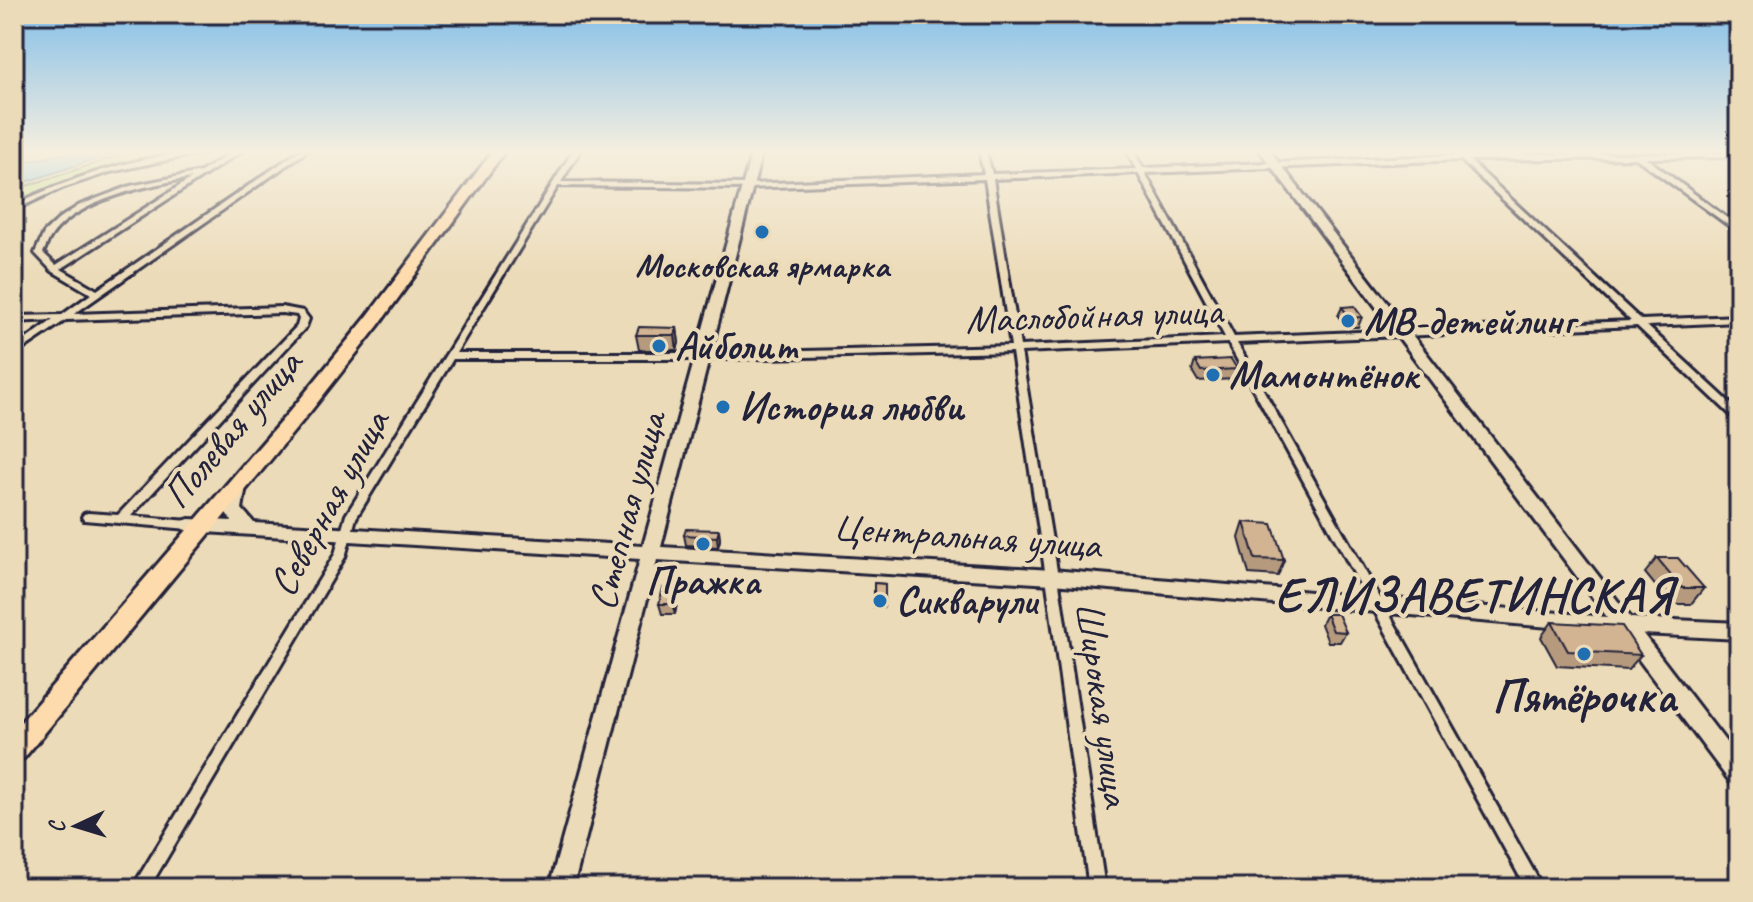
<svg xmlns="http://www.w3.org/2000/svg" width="1753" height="902" font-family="Caveat,sans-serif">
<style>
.green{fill:#c9e096;stroke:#768168;stroke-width:2}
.water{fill:#89cdea;stroke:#6089a4;stroke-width:2}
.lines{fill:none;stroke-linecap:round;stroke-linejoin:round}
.street-casing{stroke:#22223b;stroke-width:6}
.secondary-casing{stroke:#22223b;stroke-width:6}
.highway-casing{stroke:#22223b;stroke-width:6}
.street{fill:#ecdbb8;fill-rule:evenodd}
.secondary{fill:#ecdbb8;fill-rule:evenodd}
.highway{fill:#fedbac;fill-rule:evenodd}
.wall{fill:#b59a7e;stroke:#22223b;stroke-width:2}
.shaded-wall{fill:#937d66;stroke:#22223b;stroke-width:2}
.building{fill:#d2b392;stroke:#22223b;stroke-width:2}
.poi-dot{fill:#1f6fb2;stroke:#ecdbb8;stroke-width:3}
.labels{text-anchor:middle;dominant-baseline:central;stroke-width:8;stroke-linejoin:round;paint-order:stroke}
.far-poi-label{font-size:34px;font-weight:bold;fill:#22223b;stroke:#ecdbb8}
.street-label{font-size:40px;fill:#22223b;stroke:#ecdbb8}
.poi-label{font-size:40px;font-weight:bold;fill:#22223b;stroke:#ecdbb8;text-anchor:start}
.district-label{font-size:48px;font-weight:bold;letter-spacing:2px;fill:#22223b;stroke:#ecdbb8}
.near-poi-label{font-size:48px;font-weight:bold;fill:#22223b;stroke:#ecdbb8}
</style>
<rect width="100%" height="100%" fill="#ecdbb8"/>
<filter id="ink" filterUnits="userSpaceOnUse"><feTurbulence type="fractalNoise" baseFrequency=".0125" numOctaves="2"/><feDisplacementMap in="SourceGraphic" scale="16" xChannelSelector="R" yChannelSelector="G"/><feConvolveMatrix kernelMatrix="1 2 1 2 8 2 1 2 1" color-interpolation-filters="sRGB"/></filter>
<g filter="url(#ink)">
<!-- green -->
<path class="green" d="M133,151H182L100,170L14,205V191L20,188Z"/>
<!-- water -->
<path class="water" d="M104,151L111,154L14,186V164L58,155Z"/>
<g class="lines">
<!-- street casing -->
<g class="street-casing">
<g id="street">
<path d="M193,151H210L110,172L62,188L14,210V205C71,177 131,159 193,151Z"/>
<path d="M234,151H242L61,269L97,290L299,151H307L74,314L282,307L303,311L309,319L306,327L131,516L189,521L193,522L195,525L193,528L189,529L84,520L82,517L84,514L88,513L118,515L297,326L299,319L297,315L282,313L66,320L14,355V348L53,320L14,322V316L62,315L91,294L52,271L35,253L44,233L60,218L80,205L130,186L201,172ZM192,178L56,265L43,253C46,247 48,240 52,235C77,200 150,184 192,178Z"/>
<path d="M573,151H580L561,182L747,184L984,174L979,151H986L992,174L1136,169L1127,151H1133L1143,168L1462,155L1739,153V157L1646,158L1739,227V233L1636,158L1469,160L1641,320L1739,316V322L1647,326L1739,411V420L1735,419L1637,326L1237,343L1543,888H1526L1228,343L1021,352L1058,577L1105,888H1089L1046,577L1012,352L719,359H453L356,518L345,557L149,888H132L335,554L346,515ZM1461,160L1631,321L1234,337L1145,173ZM1138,173L1225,337L1020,346L993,179ZM985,179L1011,346L719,353H456L558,186L747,188Z"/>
</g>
</g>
<!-- secondary casing -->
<g class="secondary-casing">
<path id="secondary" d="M752,151H762L661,547L1052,570L1607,617L1260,151H1270L1631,618L1739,623V639L1643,634L1739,759V786L1731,783L1619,633L1052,584L657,560L573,888H549L640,559L189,531L183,529L180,525L183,521L189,519L232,521L224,510L230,486L238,480L246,486L242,509L254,523L643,546Z"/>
</g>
<!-- highway casing -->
<g class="highway-casing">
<path id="highway" d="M493,151H505L378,326L310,412L24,758L14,762V730L296,404L366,318Z"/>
</g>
<!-- street -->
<use href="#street" class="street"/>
<!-- secondary -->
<use href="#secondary" class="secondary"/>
<!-- highway -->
<use href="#highway" class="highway"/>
</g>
<!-- wall -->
<g class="wall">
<path d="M1342,307L1362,317L1358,327H1346L1338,316Z"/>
<path d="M677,328L679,343L677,350H639L636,335Z"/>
<path d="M1195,361L1237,369L1234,379L1198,381L1192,371Z"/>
<path d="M1244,522L1284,560L1278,576L1249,574L1239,538Z"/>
<path d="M719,530L720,540L718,547L686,545L684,535Z"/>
<path d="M1657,558L1704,588L1691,604H1670L1645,573Z"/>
<path d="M874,583L885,584L884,607H874Z"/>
<path d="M678,598L675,614H662L659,604Z"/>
<path d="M1326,614L1346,632L1340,642H1328L1321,624Z"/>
<path d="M1552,622L1641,655L1628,670L1557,666L1541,637Z"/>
</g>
<!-- shaded-wall -->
<g class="shaded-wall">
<path d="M677,328L679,343L677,350L675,335Z"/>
<path d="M719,530L720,540L718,547L717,537Z"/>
<path d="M676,588L678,598L675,614L672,604Z"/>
</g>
<!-- building -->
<g class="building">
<path d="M1354,306L1362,317L1350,318L1342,307Z"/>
<path d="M639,327L677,328L675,335H636Z"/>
<path d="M1231,359L1237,369L1201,371L1195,361Z"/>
<path d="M1244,522L1272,524L1284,560L1255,559Z"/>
<path d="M686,529L719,530L717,537L684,535Z"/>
<path d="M1657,558H1678L1704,588H1682Z"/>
<path d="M874,583L885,584V597H874Z"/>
<path d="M663,588H676L672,604H659Z"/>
<path d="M1326,614H1338L1346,632L1333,631Z"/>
<path d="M1552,622L1622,626L1641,655L1568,651Z"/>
</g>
</g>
<!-- sky -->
<linearGradient id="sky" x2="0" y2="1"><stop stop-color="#82bee9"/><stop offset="0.55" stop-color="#f6efdf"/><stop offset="1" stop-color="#f6efdf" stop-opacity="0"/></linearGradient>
<rect width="1753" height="277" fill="url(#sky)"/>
<!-- markers -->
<g class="poi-dot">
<circle cx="762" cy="232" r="8"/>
<circle cx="1348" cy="321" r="8"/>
<circle cx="659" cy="346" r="8"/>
<circle cx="1213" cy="375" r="8"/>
<circle cx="723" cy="407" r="8"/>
<circle cx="703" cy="544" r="8"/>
<circle cx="880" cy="601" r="8"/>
<circle cx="1584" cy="654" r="8"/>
</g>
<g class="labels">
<!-- far-poi labels -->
<g class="far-poi-label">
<text x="762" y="265">Московская ярмарка</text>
</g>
<!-- street labels -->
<g class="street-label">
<text transform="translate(1094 315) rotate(-2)">Маслобойная улица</text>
<text transform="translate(232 429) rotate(-50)">Полевая улица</text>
<text transform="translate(329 503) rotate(-61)">Северная улица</text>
<text transform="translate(627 511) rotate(-75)">Степная улица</text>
<text transform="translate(967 536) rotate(4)">Центральная улица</text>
<text transform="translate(1103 704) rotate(82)">Широкая улица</text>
</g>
<!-- poi labels -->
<g class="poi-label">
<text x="1364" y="321">MB-детейлинг</text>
<text x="675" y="346">Айболит</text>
<text x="1229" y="375">Мамонтёнок</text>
<text x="739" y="407">История любви</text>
<text x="703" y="581" text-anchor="middle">Пражка</text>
<text x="896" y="601">Сикварули</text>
</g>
<!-- district labels -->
<g class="district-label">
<text x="1475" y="595">ЕЛИЗАВЕТИНСКАЯ</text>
</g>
<!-- near-poi labels -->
<g class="near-poi-label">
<text x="1584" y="696">Пятёрочка</text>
</g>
</g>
<!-- margin -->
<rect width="1753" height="902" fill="none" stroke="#ecdbb8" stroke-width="48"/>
<rect x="24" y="24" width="1705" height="854" fill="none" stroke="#22223b" stroke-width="3" filter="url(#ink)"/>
<!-- north arrow -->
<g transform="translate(76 826) rotate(266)" stroke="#ecdbb8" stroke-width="6" paint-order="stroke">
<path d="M0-6L14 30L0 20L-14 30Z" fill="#22223b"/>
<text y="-12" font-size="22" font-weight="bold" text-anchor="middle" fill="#22223b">С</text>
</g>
</svg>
